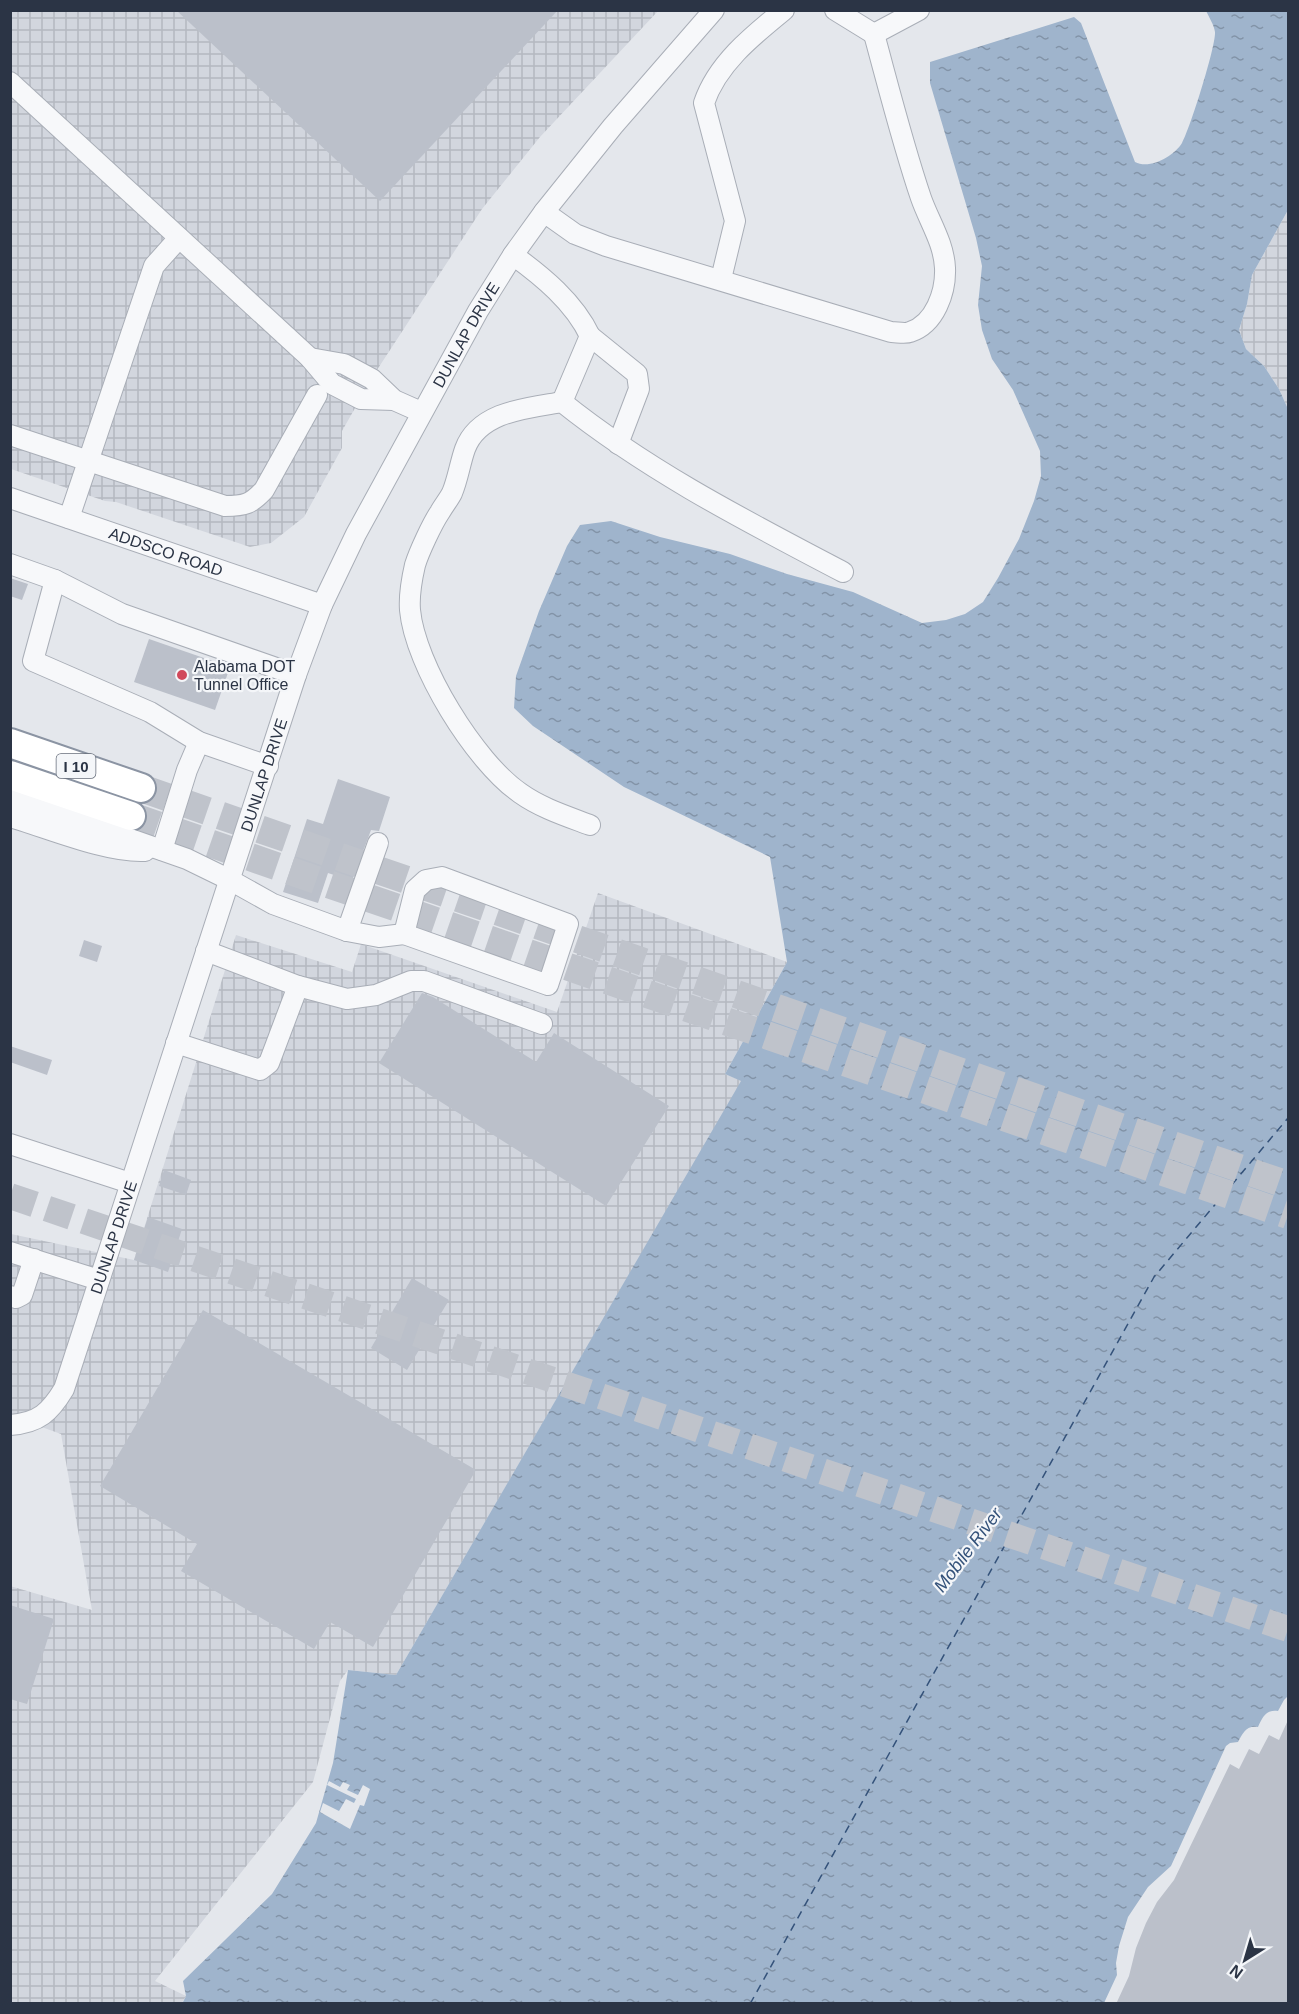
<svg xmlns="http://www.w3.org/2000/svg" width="1299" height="2014" font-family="Helvetica,sans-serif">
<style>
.industrial{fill:url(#industrial-grid)}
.water{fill:url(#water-ripples)}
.pier{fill:#e4e7ec}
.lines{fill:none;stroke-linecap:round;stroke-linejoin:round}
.ferry{stroke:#34527a;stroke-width:1.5;stroke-dasharray:8 6;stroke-linecap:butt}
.building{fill:#bbc0ca}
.major-tunnel{stroke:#bfc3cb;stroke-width:26;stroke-dasharray:26 13;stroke-linecap:butt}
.highway-tunnel{stroke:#bfc3cb;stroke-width:28;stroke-dasharray:28 14;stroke-linecap:butt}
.minor-casing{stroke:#a9aeb7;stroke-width:22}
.highway-casing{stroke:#8b94a3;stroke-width:32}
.minor{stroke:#f7f8fa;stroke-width:20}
.highway{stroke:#fff;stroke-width:28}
.poi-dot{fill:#d1495b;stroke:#f4f6f9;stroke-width:2}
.labels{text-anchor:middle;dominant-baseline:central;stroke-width:4.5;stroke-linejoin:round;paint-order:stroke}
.shield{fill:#f4f6f9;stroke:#676e7b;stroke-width:1.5}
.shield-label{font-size:15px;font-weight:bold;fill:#2b3445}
.street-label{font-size:16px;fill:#2b3445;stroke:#f4f6f9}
.poi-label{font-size:16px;fill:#2b3445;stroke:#f4f6f9;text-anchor:start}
.water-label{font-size:18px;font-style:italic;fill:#34527a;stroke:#f4f6f9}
</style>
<defs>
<pattern id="industrial-grid" width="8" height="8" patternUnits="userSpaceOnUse" patternTransform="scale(1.5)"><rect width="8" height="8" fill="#d2d6de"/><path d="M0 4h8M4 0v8" fill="none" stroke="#b4b8c0"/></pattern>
<pattern id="water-ripples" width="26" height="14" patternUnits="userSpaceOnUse" patternTransform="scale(1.5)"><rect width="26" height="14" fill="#9fb4cc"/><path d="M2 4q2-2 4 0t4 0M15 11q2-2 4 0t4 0" fill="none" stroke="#8293a7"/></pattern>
</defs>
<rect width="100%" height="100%" fill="#e4e7ec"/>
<!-- industrial -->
<g class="industrial">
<path d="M11,11H658L540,137L482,209L375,373L342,431V448L304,517L271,543L250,547L116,502L105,501L11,469Z"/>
<path d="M1288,210V409L1279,389L1264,366L1246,349L1239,330L1247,304L1252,275Z"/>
<path d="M598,893L787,962L725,1074L742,1081L396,1675L348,1670L340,1681L313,1782L155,1981L186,1996L182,2003H11L10,1586L92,1610L61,1434L11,1416V1234L134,1260L236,935L352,972L361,944L557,1012Z"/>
</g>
<!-- water -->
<path class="water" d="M1206,11H1288V210L1252,275L1247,304L1239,330L1246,349L1264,366L1279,389L1288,409V1696L1284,1700L1278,1711C1266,1709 1262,1718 1258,1727C1246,1725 1243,1733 1238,1742L1230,1743L1226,1746L1171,1866L1148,1887L1128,1917L1119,1946L1116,1963L1117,1975L1104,2003L182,2004L186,1996L183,1981L272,1894L316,1823L333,1763L348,1670L396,1675L741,1081L725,1074L787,962L770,857L624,787L533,726L514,708L516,676L539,611L567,546L580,525L611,521L660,537L730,554L787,574L853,592L922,623L946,620L965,614L983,602L998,578L1019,539L1034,501L1041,476L1040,451L1013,390L992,359L982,330L978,305L982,266L976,238L930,83V62L1074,17L1081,23L1135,162C1150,170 1174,156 1182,143C1190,129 1216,46 1215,32C1214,25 1209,17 1206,11Z"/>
<!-- pier -->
<path class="pier" d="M329,1781L340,1787L343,1782L350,1785L347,1790L358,1795L363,1785L370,1789L364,1806L360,1805L350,1829L320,1812L323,1803L339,1811L346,1799L354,1803L356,1799L327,1785Z"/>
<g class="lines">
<!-- ferry -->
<path class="ferry" d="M750,2004L1154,1277L1288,1118"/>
</g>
<!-- building -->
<g class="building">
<path d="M176,10H558L380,201Z"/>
<path d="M10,578L28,584L22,600L10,596Z"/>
<path d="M149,639L230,667L215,710L134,682Z"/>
<path d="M338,779L390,797L379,831L371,830L352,881L328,873L318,903L283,892L307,819L323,824Z"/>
<path d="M84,940L102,946L97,962L79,956Z"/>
<path d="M422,993L433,997L536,1062L554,1033L669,1106L606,1206L379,1063Z"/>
<path d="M10,1046L52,1060L47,1075L10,1062Z"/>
<path d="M164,1170L191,1180L186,1195L159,1186Z"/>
<path d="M148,1217L182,1229L168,1272L134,1260Z"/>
<path d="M412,1278L449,1300L407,1370L371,1348Z"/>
<path d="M203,1310L476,1470L373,1647L330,1622L314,1649L181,1571L197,1544L100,1486Z"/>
<path d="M10,1605L54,1619L27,1704L10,1699Z"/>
<path d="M1288,1720V2004H1116L1129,1976L1136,1948L1146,1923L1157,1902L1174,1880L1230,1764L1239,1769L1249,1749L1259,1754L1269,1735L1279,1740Z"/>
</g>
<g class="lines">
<!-- major-tunnel -->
<path class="major-tunnel" d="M10,1196L1288,1629"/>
<!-- highway-tunnel -->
<g class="highway-tunnel">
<path d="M141,788L1288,1185"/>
<path d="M131,816L1288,1215"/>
</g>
<!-- minor casing -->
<g class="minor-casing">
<g id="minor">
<path d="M835,10L874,34L919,10"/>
<path d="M10,82L310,358L332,384L361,399L394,400"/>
<path d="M544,212L575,234L606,246L891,332C897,332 905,334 910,332C935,324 946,292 945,268C944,243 929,221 921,198C903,145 889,89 874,34"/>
<path d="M513,255C542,276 574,302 590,336L562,402"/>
<path d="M721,279L735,221L704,103C717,64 752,36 784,10"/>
<path d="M590,336L637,374L639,389L618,444"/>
<path d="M310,358L344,364L372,379L394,400L421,412"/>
<path d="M10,435L225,506C245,506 251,504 264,490L317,395"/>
<path id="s1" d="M10,498L322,605"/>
<path d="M69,518L154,266L179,238"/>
<path d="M10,564L55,580L122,614L296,675"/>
<path d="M55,580L33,661L150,712L199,742L268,766"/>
<path d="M10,797L187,859L230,880L273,904L347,931L379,937L404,934"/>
<path d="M10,817C48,828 107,853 145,851"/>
<path d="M590,825C566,816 541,808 520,793C475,762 415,665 410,610C409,597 412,578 415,565C419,552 432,524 440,512C444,505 449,499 452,493C458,479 460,463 465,449C479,411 528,408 562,402C648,471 746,521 843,572"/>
<path d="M162,850L187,770L199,742"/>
<path d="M442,877L568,924L548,985L404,934L415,890L426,880Z"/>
<path d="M347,931L378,843"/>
<path d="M206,951L298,986L347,999L376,995L411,981H424L542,1024"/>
<path d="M176,1043L260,1070L269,1063L298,986"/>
<path d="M10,1144L130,1183"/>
<path d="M10,1252L99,1280"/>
<path d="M10,1296L16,1298L22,1295L34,1259"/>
<path id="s2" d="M10,1425C39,1423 50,1412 64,1389L296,675L322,605L356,534L478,311L513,255L544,212L613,126L714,10"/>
</g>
</g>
<!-- highway casing -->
<g class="highway-casing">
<g id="highway">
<path d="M10,743L141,788"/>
<path d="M10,775L131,816"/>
</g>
</g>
<!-- minor -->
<use href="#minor" class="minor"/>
<!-- highway -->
<use href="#highway" class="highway"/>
</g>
<!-- markers -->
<circle class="poi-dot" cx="182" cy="675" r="6"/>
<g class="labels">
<!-- shield labels -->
<rect class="shield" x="56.5" y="754" width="39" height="24" rx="4.5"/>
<g class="shield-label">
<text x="76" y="766">I 10</text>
</g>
<!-- street labels -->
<g class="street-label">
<text stroke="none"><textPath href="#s2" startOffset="1200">DUNLAP DRIVE</textPath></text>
<text stroke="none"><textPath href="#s1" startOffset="165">ADDSCO ROAD</textPath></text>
<text stroke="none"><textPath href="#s2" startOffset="714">DUNLAP DRIVE</textPath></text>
<text stroke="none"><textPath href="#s2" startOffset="228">DUNLAP DRIVE</textPath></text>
</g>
<!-- poi labels -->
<g class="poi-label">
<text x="194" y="666">Alabama DOT<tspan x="194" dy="18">Tunnel Office</tspan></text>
</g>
<!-- water labels -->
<g class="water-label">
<text transform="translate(968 1550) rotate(-53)">Mobile River</text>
</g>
</g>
<!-- border -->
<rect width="1299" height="2014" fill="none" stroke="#2b3445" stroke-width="24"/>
<!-- north arrow -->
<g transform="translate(1245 1960) rotate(217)" stroke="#f4f6f9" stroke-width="4.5" paint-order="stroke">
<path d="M0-4.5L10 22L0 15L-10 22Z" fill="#2b3445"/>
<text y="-9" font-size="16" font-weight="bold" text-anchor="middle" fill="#2b3445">N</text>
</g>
</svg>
